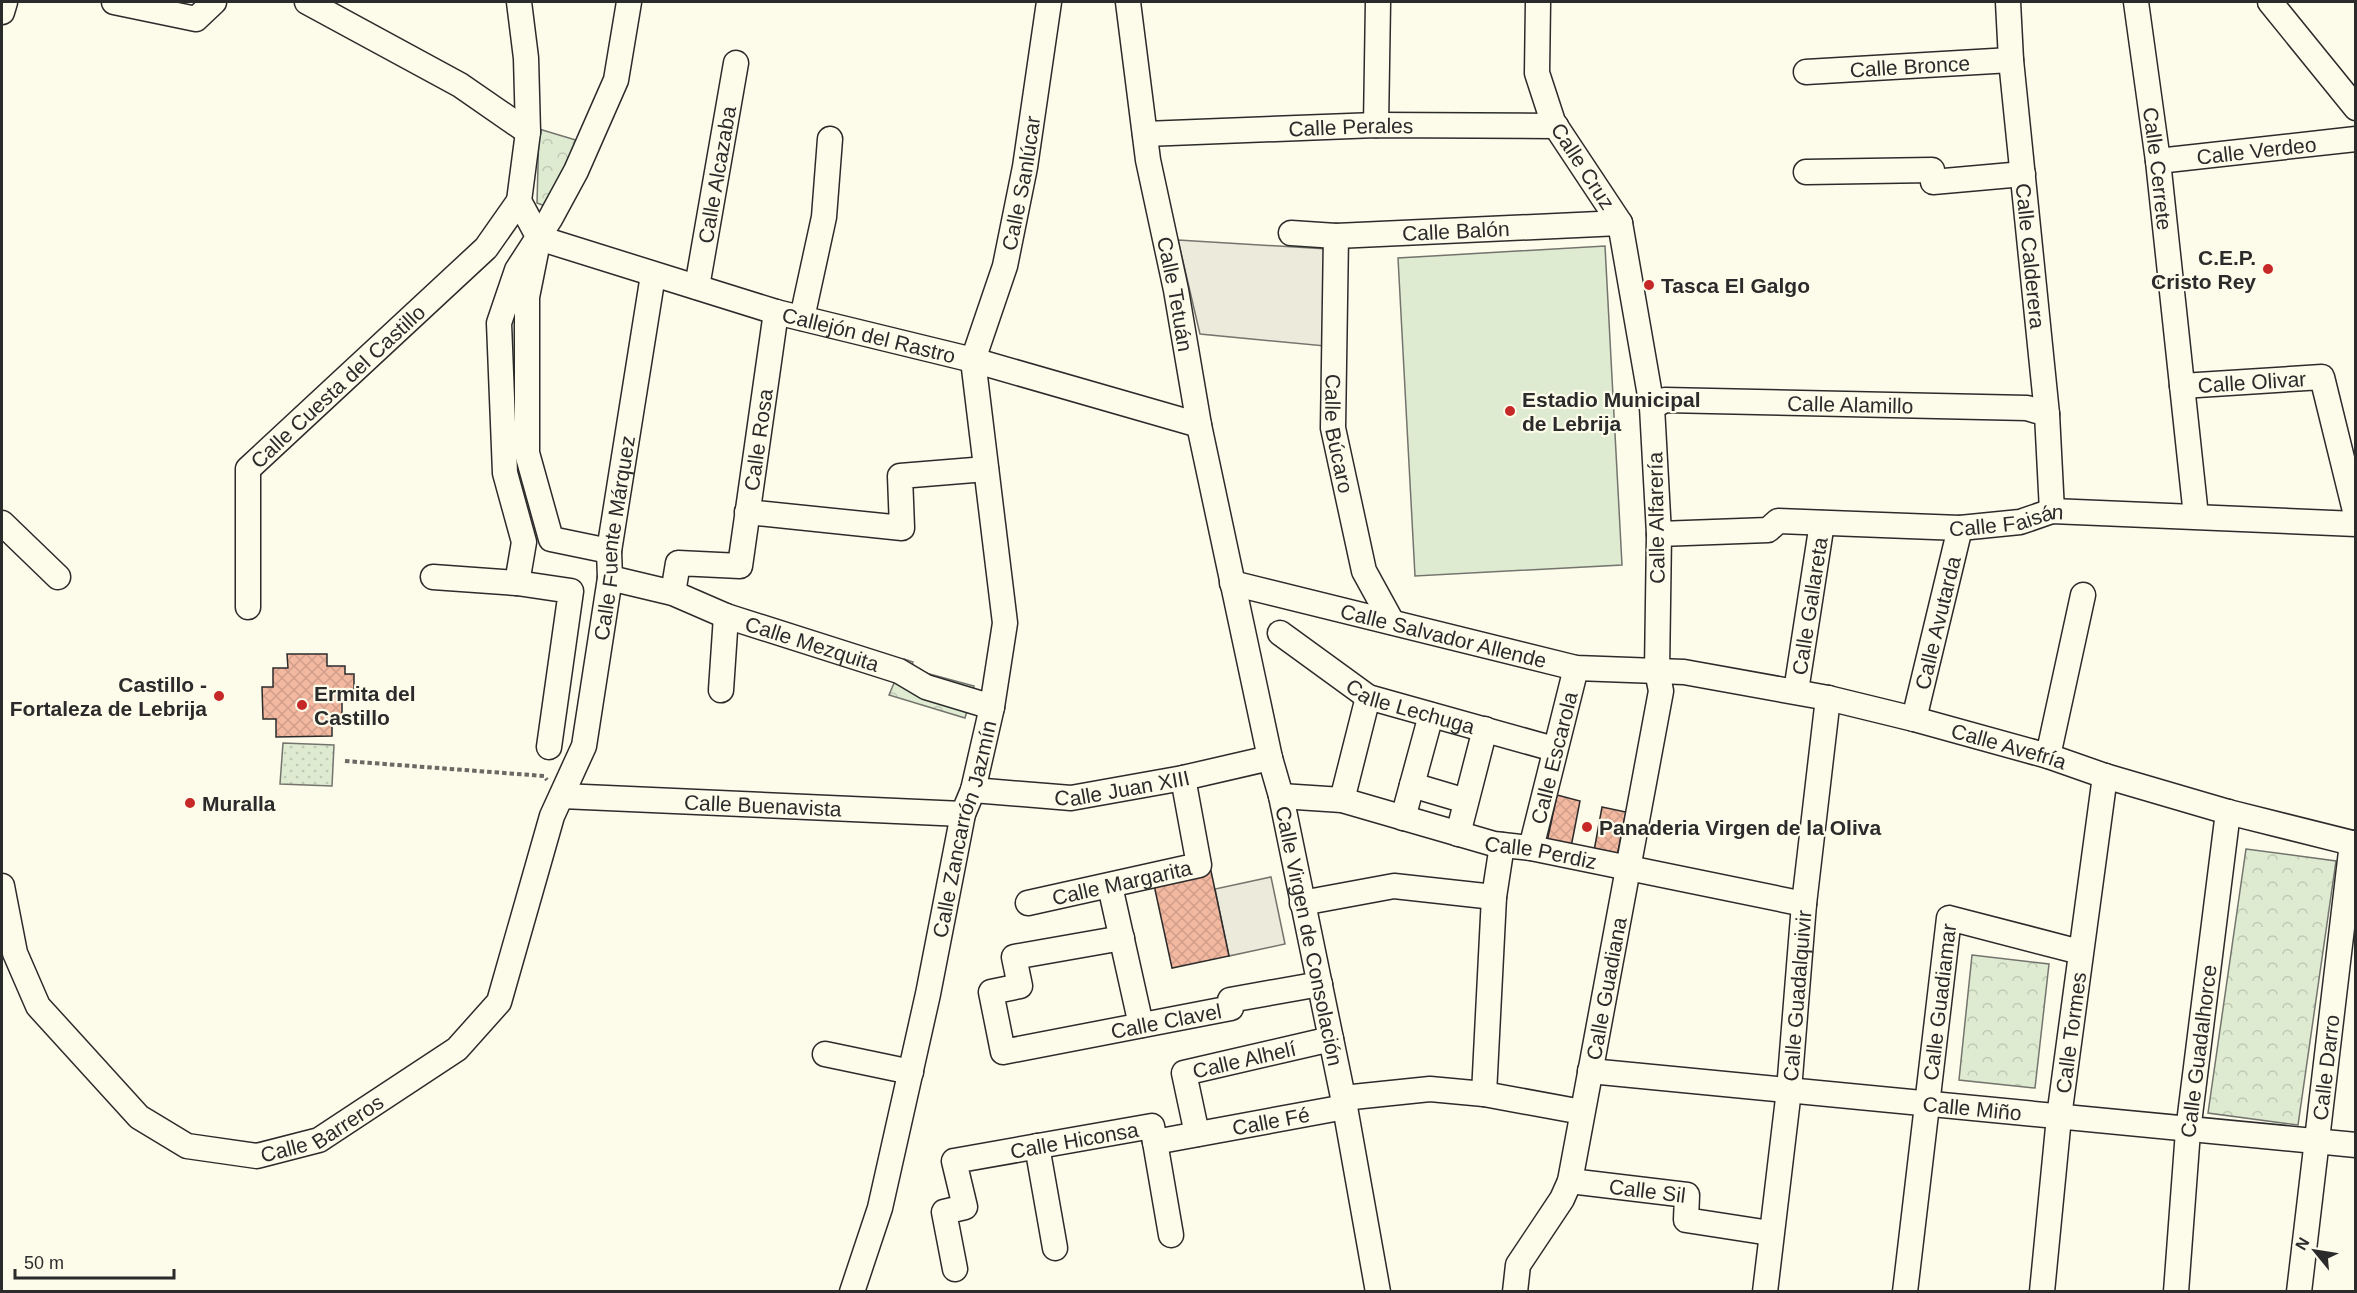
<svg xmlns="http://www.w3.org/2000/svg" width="2357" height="1293" font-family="Helvetica,sans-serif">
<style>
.grass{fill:url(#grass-dots);stroke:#74746e;stroke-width:1.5}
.park{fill:url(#park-crowns);stroke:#74746e;stroke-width:1.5}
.pitch{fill:#deebd1;stroke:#74746e;stroke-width:1.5}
.parking{fill:#eceadb;stroke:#74746e;stroke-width:1.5}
.building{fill:url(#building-cross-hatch);stroke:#2b2b2b;stroke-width:1.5}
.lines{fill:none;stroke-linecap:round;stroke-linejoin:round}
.minor-casing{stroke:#2b2b2b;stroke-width:27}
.path{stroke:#6a6964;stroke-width:4;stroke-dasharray:4.5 3;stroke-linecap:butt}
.minor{stroke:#fdfbea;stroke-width:24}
.poi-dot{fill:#c62828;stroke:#fdfbea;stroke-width:2}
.labels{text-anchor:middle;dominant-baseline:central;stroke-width:4.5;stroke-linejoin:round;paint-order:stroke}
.street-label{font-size:21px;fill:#2b2b2b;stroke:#fdfbea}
.poi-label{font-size:21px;font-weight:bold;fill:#2b2b2b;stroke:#fdfbea;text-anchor:start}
</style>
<defs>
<pattern id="grass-dots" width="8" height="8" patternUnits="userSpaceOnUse" patternTransform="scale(1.5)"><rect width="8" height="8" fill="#deebd1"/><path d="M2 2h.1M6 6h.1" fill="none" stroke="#bfcab4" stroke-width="1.8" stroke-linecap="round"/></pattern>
<pattern id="park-crowns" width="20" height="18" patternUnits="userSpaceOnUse" patternTransform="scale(1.5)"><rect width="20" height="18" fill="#deebd1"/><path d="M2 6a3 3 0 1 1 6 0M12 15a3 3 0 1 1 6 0" fill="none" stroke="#bfcab4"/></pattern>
<pattern id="building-cross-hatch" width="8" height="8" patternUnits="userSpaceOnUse" patternTransform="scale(1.5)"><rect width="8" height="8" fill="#f2b8a0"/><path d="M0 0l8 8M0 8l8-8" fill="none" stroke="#d09e8a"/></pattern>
</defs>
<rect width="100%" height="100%" fill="#fdfbea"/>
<!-- grass -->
<path class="grass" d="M283,743L334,745L332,786L280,784Z"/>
<!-- park -->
<g class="park">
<path d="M539,129L579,141L550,208L537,203Z"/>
<path d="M904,659L913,662L911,669L974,686L965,718L889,695Z"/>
<path d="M2246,849L2336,861L2298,1125L2208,1113Z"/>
<path d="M1972,955L2049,964L2035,1088L1959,1080Z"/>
</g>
<!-- pitch -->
<path class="pitch" d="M1605,246L1622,565L1415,576L1398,258Z"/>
<!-- parking -->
<g class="parking">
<path d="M1178,240L1328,249L1325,346L1200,334Z"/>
<path d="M1271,877L1285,944L1229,956L1215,889Z"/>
</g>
<!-- building -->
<g class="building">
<path d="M287,654H327V666H345V674H354V689L342,692V718H332V736L276,737V719H263L262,687H273V668H288Z"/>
<path d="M1557,795L1580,801L1571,847L1547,842Z"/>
<path d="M1602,807L1626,812L1617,856L1594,851Z"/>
<path d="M1211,871L1229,956L1172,968L1154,885Z"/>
</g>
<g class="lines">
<!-- minor casing -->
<g class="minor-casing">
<g id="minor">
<path d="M114,2L196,19L214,2"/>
<path d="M307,2L460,85L528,132"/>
<path d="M519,2L526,58L528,132L519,201L539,238"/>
<path id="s1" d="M1128,2L1148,160L1176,290L1199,425L1270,758L1281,796L1345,1107L1378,1292"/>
<path id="s2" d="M2008,2L2011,60L2047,414L2052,511"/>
<path id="s3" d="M2136,2L2158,161L2196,516"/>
<path d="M2270,2L2356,108"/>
<path d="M2,12L5,2"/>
<path id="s4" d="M1806,72L2011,60"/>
<path d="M1376,125L1378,2"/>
<path id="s5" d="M1145,134L1376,125L1556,126"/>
<path id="s6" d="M2158,161L2356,139"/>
<path d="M1806,172L1932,170L1933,182L2023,174"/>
<path id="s7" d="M1291,233L1336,236L1620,223"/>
<path id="s8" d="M1336,236L1333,428L1364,571L1392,622"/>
<path id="s9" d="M539,238L776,312L973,360L1199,425"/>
<path d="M536,252L527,297V453L551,539L609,551"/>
<path id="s10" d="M697,287L736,63"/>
<path d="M802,318L824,217L830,139"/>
<path id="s11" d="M2182,386L2322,377L2356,515"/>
<path id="s12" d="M1652,407L1665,400L2027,408L2047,414"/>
<path d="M747,512L902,528L900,476L986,469"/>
<path d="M2,523L58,577"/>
<path id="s13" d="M1659,534L1768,530L1778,521L1960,528L2020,522L2052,511L2356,524"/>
<path d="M433,577L517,583L571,591L549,747"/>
<path id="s14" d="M610,578L673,593L726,616L899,671L926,687L992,707"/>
<path d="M517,583L524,542L505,473L499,323L517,270L550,219L576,171L616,80L629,2"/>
<path id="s15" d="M1232,583L1576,668L1684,672L1828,698L1914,719L2048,756L2105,776L2228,812L2356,844"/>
<path id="s16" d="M673,593L678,563L740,566L776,312"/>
<path id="s17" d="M248,607V469L486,248L519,201"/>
<path id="s18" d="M1280,633L1368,697L1554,749"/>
<path d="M721,690L726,616"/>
<path id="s19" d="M1796,691L1822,523"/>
<path id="s20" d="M1914,719L1960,528"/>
<path d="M2048,756L2083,595"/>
<path d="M1412,785L1466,801"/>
<path id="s21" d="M973,790L1071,798L1183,778L1270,758"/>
<path id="s22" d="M562,796L963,814"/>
<path id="s23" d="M1281,796L1342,800L1494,844L1531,848L1804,904"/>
<path d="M1342,800L1368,697"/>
<path d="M1403,818L1431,715"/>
<path d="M1458,834L1485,729"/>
<path id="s24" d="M1531,848L1576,668"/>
<path id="s25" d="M2,886L15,953L38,1006L139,1117L187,1146L257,1156L319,1140L457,1049L499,1002L552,816L584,746L610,578L609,551L653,275"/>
<path d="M1110,886L1141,1025"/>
<path id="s26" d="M1028,903L1199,865L1183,778"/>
<path d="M1302,903L1394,886L1494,897"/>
<path id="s27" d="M1122,938L1014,957L1020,986L991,992L1003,1052L1231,1008L1230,1000L1320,984"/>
<path d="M825,1054L911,1072"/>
<path id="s28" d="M1590,1071L2356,1145"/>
<path d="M1484,1094L1494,897L1502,845"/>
<path d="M1343,1098L1430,1089L1484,1094L1582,1112"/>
<path id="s29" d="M1197,1134L1184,1073L1331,1039"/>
<path d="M1155,1142L1171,1235"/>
<path d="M1037,1146L1055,1248"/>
<path id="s30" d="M1570,1181L1687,1195L1686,1220L1770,1233"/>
<path id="s31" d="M955,1269L944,1212L965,1207L954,1161L1152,1126L1155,1142L1345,1107"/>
<path id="s32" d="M852,1292L880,1208L928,994L963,814L973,790L992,707L1005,623L973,360L1005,266L1025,167L1049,2"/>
<path id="s33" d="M1515,1292L1518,1265L1562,1199L1570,1181L1661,691L1657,671L1659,534L1652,407L1620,223L1553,122L1537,73L1538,2"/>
<path id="s34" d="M1765,1292L1789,1090L1804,904L1828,698"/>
<path id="s35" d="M1905,1292L1949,918L2080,952"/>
<path id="s36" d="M2042,1292L2059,1117L2105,776"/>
<path id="s37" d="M2176,1292L2188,1131L2228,812"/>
<path id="s38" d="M2299,1292L2352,843"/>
</g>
</g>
<!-- path -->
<path class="path" d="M345,761L544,776L547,780"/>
<!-- minor -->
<use href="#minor" class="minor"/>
</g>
<!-- markers -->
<g class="poi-dot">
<circle cx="2268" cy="269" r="6"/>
<circle cx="1649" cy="285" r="6"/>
<circle cx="1510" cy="411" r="6"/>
<circle cx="219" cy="696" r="6"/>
<circle cx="302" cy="705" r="6"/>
<circle cx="190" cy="803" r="6"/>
<circle cx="1587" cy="827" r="6"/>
</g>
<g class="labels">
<!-- street labels -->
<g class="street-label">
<text stroke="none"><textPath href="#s4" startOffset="104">Calle Bronce</textPath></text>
<text stroke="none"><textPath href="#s5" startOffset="206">Calle Perales</textPath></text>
<text stroke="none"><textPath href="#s6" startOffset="99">Calle Verdeo</textPath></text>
<text transform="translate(1583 166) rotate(57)">Calle Cruz</text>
<text stroke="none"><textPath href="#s3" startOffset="168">Calle Cerrete</textPath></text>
<text stroke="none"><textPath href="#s10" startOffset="114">Calle Alcazaba</textPath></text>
<text stroke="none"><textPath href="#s32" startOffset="1136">Calle Sanlúcar</textPath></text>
<text stroke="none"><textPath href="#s7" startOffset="165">Calle Balón</textPath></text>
<text stroke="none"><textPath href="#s2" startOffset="255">Calle Calderera</textPath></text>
<text stroke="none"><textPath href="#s1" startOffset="296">Calle Tetuán</textPath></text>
<text stroke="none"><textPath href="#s9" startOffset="344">Callejón del Rastro</textPath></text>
<text stroke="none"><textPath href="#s11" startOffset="70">Calle Olivar</textPath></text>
<text stroke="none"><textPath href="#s17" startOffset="260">Calle Cuesta del Castillo</textPath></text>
<text stroke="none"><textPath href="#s12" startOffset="200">Calle Alamillo</textPath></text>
<text stroke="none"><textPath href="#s8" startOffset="198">Calle Búcaro</textPath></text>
<text stroke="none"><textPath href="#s16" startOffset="220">Calle Rosa</textPath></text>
<text transform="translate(1656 518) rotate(-91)">Calle Alfarería</text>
<text stroke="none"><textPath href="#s13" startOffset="352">Calle Faisán</textPath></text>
<text stroke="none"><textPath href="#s25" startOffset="1176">Calle Fuente Márquez</textPath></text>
<text stroke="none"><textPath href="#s19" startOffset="86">Calle Gallareta</textPath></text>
<text stroke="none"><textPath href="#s20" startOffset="99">Calle Avutarda</textPath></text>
<text stroke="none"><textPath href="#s15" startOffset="218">Calle Salvador Allende</textPath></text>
<text stroke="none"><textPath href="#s14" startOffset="213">Calle Mezquita</textPath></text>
<text stroke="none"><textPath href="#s18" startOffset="152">Calle Lechuga</textPath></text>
<text stroke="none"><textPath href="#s15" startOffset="796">Calle Avefría</textPath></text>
<text stroke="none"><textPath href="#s24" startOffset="93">Calle Escarola</textPath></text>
<text stroke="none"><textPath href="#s21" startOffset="150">Calle Juan XIII</textPath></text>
<text stroke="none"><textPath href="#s22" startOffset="201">Calle Buenavista</textPath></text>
<text stroke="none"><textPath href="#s32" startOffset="477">Calle Zancarrón Jazmín</textPath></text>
<text stroke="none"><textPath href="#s23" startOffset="267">Calle Perdiz</textPath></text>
<text stroke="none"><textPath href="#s26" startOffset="96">Calle Margarita</textPath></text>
<text stroke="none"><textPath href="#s1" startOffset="952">Calle Virgen de Consolación</textPath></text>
<text stroke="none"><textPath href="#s33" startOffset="322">Calle Guadiana</textPath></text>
<text stroke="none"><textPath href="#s34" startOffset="298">Calle Guadalquivir</textPath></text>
<text stroke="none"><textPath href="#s35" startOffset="292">Calle Guadiamar</textPath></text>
<text stroke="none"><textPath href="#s27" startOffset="396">Calle Clavel</textPath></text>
<text stroke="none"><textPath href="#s36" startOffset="261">Calle Tormes</textPath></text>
<text stroke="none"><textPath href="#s37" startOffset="242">Calle Guadalhorce</textPath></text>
<text stroke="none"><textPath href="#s29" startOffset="124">Calle Alhelí</textPath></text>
<text stroke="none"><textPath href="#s38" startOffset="226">Calle Darro</textPath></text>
<text stroke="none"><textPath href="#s28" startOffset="384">Calle Miño</textPath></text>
<text stroke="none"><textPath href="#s31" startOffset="462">Calle Fé</textPath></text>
<text stroke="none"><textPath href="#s25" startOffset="474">Calle Barreros</textPath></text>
<text stroke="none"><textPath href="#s31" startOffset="249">Calle Hiconsa</textPath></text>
<text stroke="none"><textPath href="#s30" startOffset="78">Calle Sil</textPath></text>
</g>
<!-- poi labels -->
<g class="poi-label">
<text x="2256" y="257" text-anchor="end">C.E.P.<tspan x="2256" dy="24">Cristo Rey</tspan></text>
<text x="1661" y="285">Tasca El Galgo</text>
<text x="1522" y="399">Estadio Municipal<tspan x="1522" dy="24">de Lebrija</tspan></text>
<text x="207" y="684" text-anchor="end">Castillo -<tspan x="207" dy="24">Fortaleza de Lebrija</tspan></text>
<text x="314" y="693">Ermita del<tspan x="314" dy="24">Castillo</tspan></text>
<text x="202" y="803">Muralla</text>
<text x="1599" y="827">Panaderia Virgen de la Oliva</text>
</g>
</g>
<!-- border -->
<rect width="2357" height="1293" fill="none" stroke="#2b2b2b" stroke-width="6"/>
<!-- north arrow -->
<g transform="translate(2315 1251) rotate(300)" stroke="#fdfbea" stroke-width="4.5" paint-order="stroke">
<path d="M0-4.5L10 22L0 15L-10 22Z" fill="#2b2b2b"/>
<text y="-9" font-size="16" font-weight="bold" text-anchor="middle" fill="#2b2b2b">N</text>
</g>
<!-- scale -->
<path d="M15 1269v9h159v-9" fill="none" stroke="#2b2b2b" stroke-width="3"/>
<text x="24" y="1269" font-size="18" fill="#2b2b2b" stroke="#fdfbea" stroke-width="4.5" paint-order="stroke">50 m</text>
</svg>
